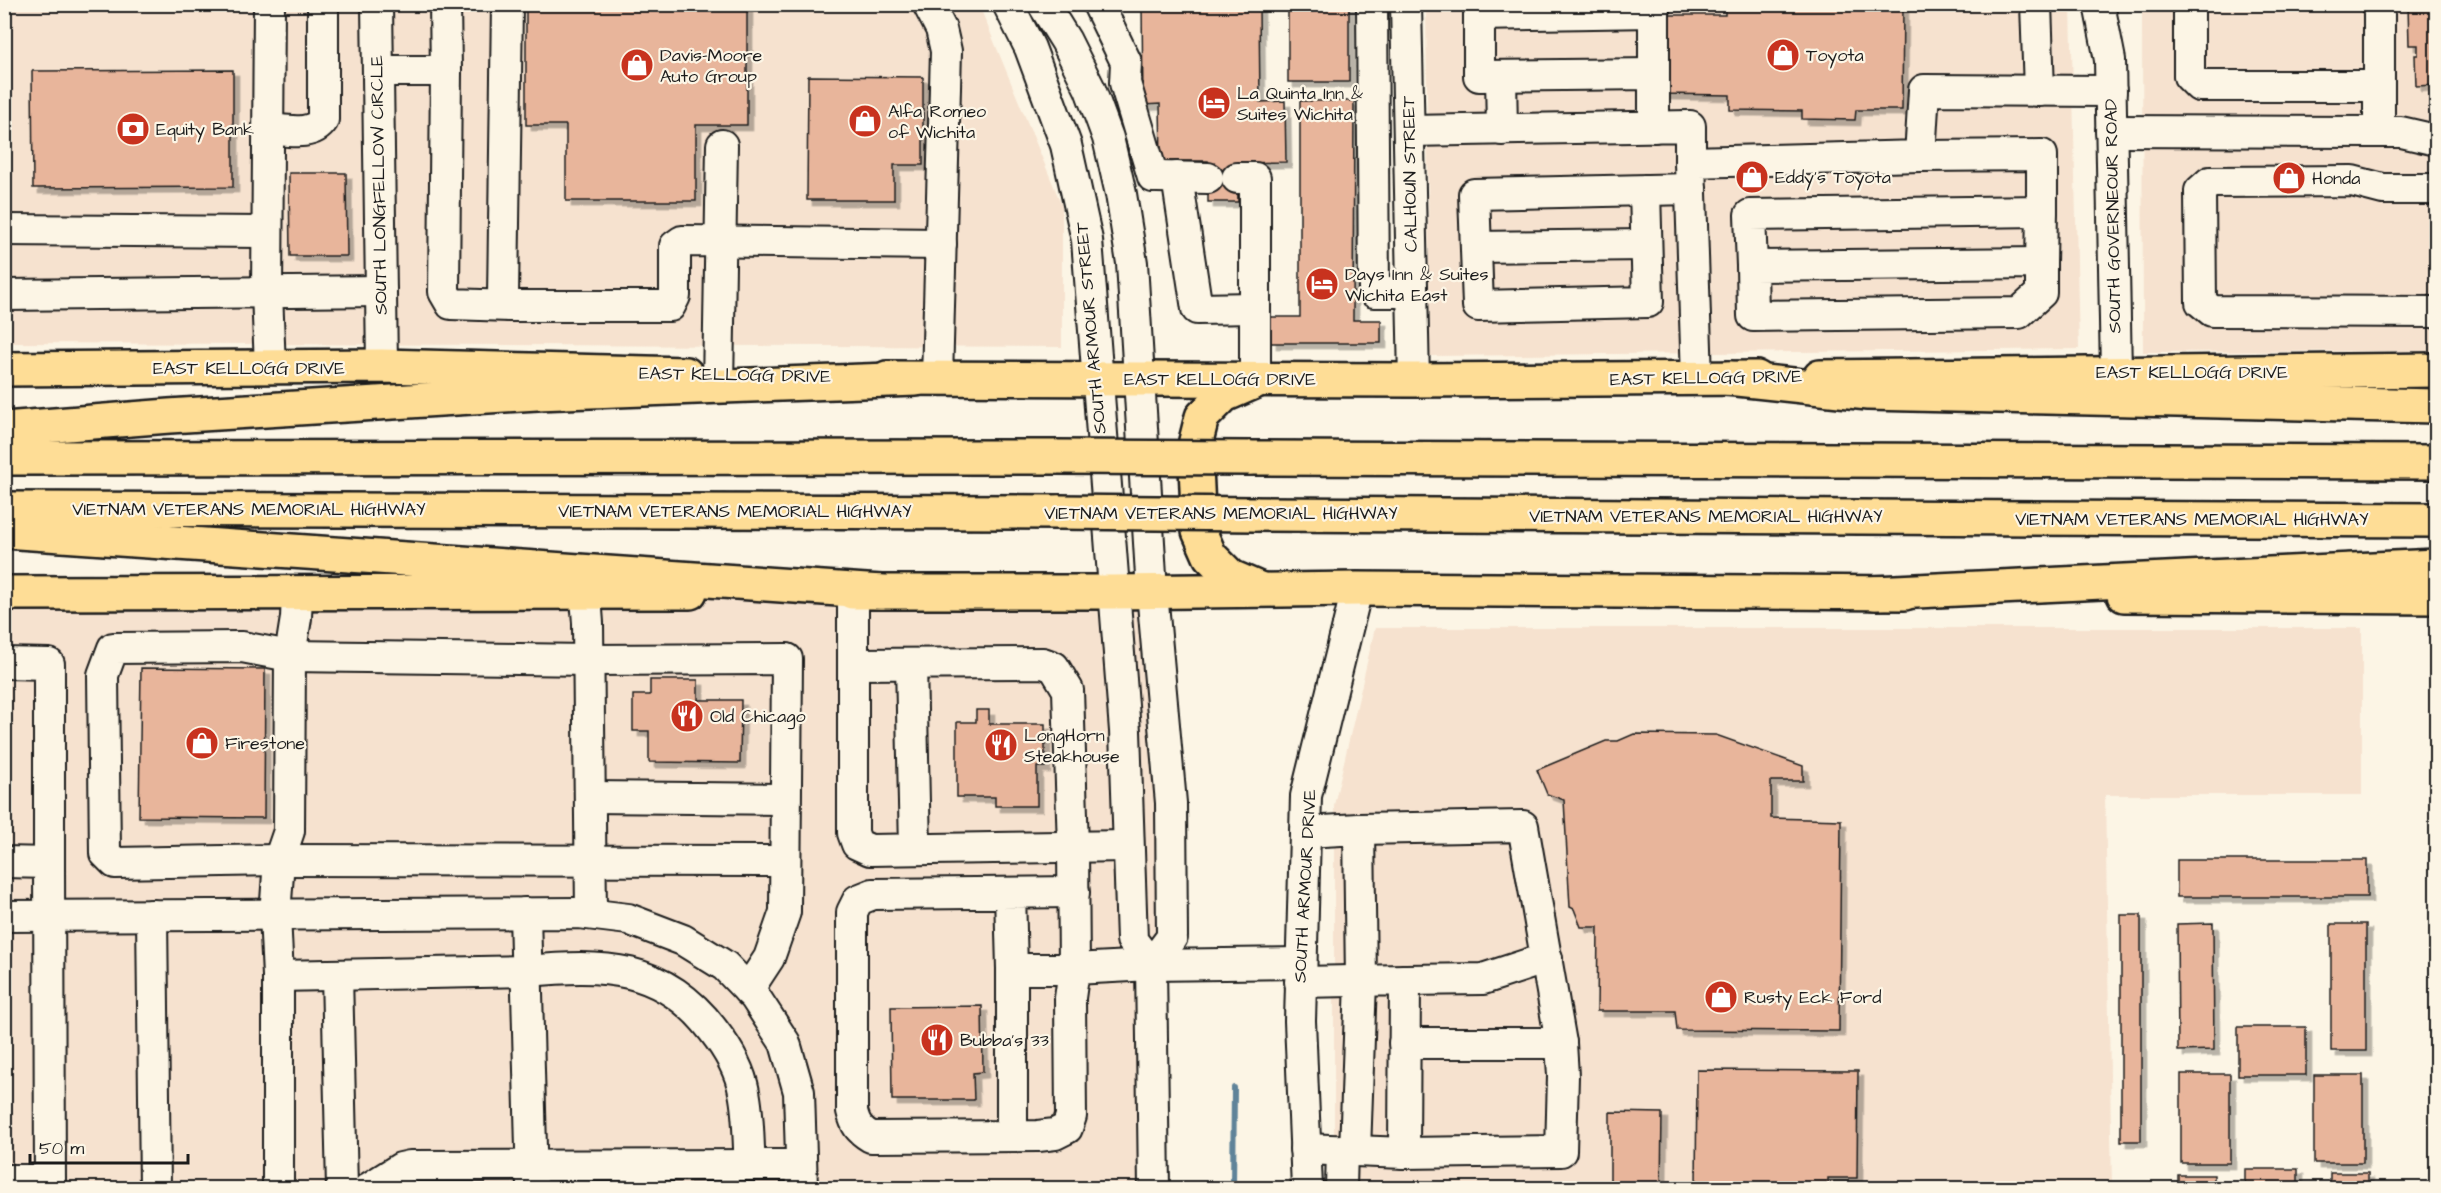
<svg xmlns="http://www.w3.org/2000/svg" width="2441" height="1193" font-family="'Architects Daughter',sans-serif">
<style>
.built{fill:#f6e2cf}
.lines{fill:none;stroke-linecap:round;stroke-linejoin:round}
.stream{stroke:#5f8399;stroke-width:6}
.building{fill:#e8b59b;stroke:#1c1c1c;stroke-width:1.5;filter:url(#shadow)}
.minor-casing{stroke:#1c1c1c;stroke-width:34}
.major-casing{stroke:#1c1c1c;stroke-width:38}
.highway-casing{stroke:#1c1c1c;stroke-width:38}
.minor{stroke:#fcf5e5;stroke-width:30}
.major{stroke:#fedd96;stroke-width:33}
.highway{stroke:#fedd96;stroke-width:33}
.highway-bridge-casing{stroke:#1c1c1c;stroke-width:38;stroke-linecap:butt}
.highway-bridge{stroke:#fedd96;stroke-width:33}
.labels{text-anchor:middle;dominant-baseline:central;stroke-width:4.5;stroke-linejoin:round;paint-order:stroke}
.poi-label{font-size:18px;fill:#1c1c1c;stroke:#fcf5e5;text-anchor:start}
.street-label{font-size:18px;fill:#1c1c1c;stroke:#fcf5e5}
</style>
<defs>
<filter id="shadow"><feDropShadow dx="5.5" dy="5.5" stdDeviation="0" flood-color="#0004"/></filter>
</defs>
<rect width="100%" height="100%" fill="#fcf5e5"/>
<filter id="ink" filterUnits="userSpaceOnUse"><feTurbulence type="fractalNoise" baseFrequency=".0167" numOctaves="2"/><feDisplacementMap in="SourceGraphic" scale="12" xChannelSelector="R" yChannelSelector="G"/><feConvolveMatrix kernelMatrix="1 2 1 2 8 2 1 2 1" color-interpolation-filters="sRGB"/></filter>
<g filter="url(#ink)">
<!-- built -->
<g class="built">
<path d="M5,5H979L1062,206V347L5,343Z"/>
<path d="M1426,5H2071L2079,349L1430,356Z"/>
<path d="M2142,5H2436V351L2143,352Z"/>
<path d="M1152,592L1161,1188H5L4,593Z"/>
<path d="M1375,628H2362V795H2105L2112,1188H1334V805Z"/>
</g>
<g class="lines">
<!-- stream -->
<path class="stream" d="M1233,1188L1234,1088"/>
</g>
<!-- building -->
<g class="building">
<path d="M526,4H747V125H696V201H566V125H526Z"/>
<path d="M1142,4L1259,5L1260,102L1285,101L1286,162L1237,163L1238,202H1208V161H1161L1160,104L1143,105Z"/>
<rect x="1288" y="4" width="61" height="78"/>
<path d="M1725,4H1903L1902,110H1856L1855,120L1802,119V111L1730,110V95L1662,94L1663,15H1725Z"/>
<path d="M2408,4H2436V85L2416,86L2415,55H2418V45H2409Z"/>
<path d="M233,70V187L33,188L32,71Z"/>
<path d="M808,76L923,77V165H894V200H807Z"/>
<path d="M1300,101H1354L1353,320H1381V343H1271V317H1300Z"/>
<path d="M289,173H346L347,256H290Z"/>
<path d="M141,668L265,669L264,818L139,817Z"/>
<path d="M650,680H698V700H741L740,763L649,762V731H633V695H650Z"/>
<path d="M976,710H989V724H1045V767H1037V806H995V797H957V722H976Z"/>
<path d="M1634,734L1716,735L1803,766V781H1771V818L1841,820L1839,1031L1677,1030L1675,1011H1597L1598,927H1581L1574,909L1570,907L1564,800L1547,794L1537,770L1606,741H1618Z"/>
<rect x="2177" y="860" width="190" height="37"/>
<rect x="2121" y="915" width="20" height="226"/>
<path d="M2213,923L2214,1050L2178,1051L2177,924Z"/>
<rect x="2331" y="924" width="35" height="127"/>
<path d="M982,1006L983,1072L973,1073L974,1100H892L891,1007Z"/>
<rect x="2238" y="1027" width="68" height="48"/>
<path d="M1697,1070L1858,1071L1857,1178H1828V1188H1696Z"/>
<rect x="2181" y="1074" width="49" height="89"/>
<rect x="2314" y="1075" width="49" height="88"/>
<path d="M1610,1112L1662,1113L1661,1188H1610Z"/>
<rect x="2245" y="1169" width="53" height="19"/>
<rect x="2330" y="1173" width="38" height="15"/>
<rect x="2178" y="1175" width="36" height="13"/>
</g>
<g class="lines">
<!-- minor casing -->
<g class="minor-casing">
<g id="minor">
<path d="M269,4L267,293L270,367"/>
<path d="M377,4L382,366"/>
<path d="M507,4L503,298L510,306H670L675,296V246L682,241L941,244"/>
<path d="M928,4L941,29L946,51L937,379"/>
<path d="M1008,4L1030,48L1066,145L1087,240L1125,731L1132,940L1151,965L1154,1188"/>
<path d="M1043,4L1066,41L1090,89L1108,138L1121,194L1132,263L1152,592L1171,803L1172,937L1151,965"/>
<path d="M1098,4L1126,62L1125,83L1153,177"/>
<path d="M1372,4L1374,292H1412"/>
<path d="M1406,4L1414,380"/>
<path d="M1654,4V12L1479,15V76L1654,74V127"/>
<path d="M2036,4L2039,91"/>
<path d="M2099,4L2110,60L2116,372"/>
<path d="M2189,4V76L2199,86H2379"/>
<path d="M1654,12V74"/>
<path d="M378,71H446L445,4"/>
<path d="M446,71L444,292L451,304L510,306"/>
<path d="M1501,76L1502,130"/>
<path d="M268,129C286,130 312,137 323,120V4"/>
<path d="M1409,131L1690,126V162"/>
<path d="M2111,131L2379,132V4"/>
<path d="M2379,132H2401L2436,140"/>
<path d="M1157,177L1208,178"/>
<path d="M1177,177L1197,309L1255,308"/>
<path d="M1237,178H1255V379"/>
<path d="M2436,189H2383L2352,181L2210,182L2200,191L2201,302L2212,311L2436,312"/>
<path d="M1645,190L1648,302L1478,306L1474,194L1691,189"/>
<path d="M4,230L267,232"/>
<path d="M1476,247L1646,245"/>
<path d="M2041,263L2042,211"/>
<path d="M1752,266L1753,316L2019,313L2041,293V263L1752,266L1750,215L2042,211V155L1920,156"/>
<path d="M4,295L381,291"/>
<path d="M1697,379L1690,162L1920,156L1924,90L2111,91"/>
<path d="M718,386L722,145"/>
<path d="M584,571L588,623L591,914"/>
<path d="M853,592V833L857,844L870,850L1128,846"/>
<path d="M297,593L296,618L290,656L289,831L279,860L275,915L278,976L527,971C603,964 663,964 713,1030C727,1048 740,1069 744,1092C749,1115 748,1141 750,1165"/>
<path d="M4,663L49,664V863"/>
<path d="M853,664L1043,663L1054,667L1068,690L1073,847L1074,969L1151,965L1300,963"/>
<path d="M911,664L915,849"/>
<path d="M590,797L785,799"/>
<path d="M1359,829L1523,826L1561,1043H1404"/>
<path d="M1305,832L1359,829L1361,981L1355,1151"/>
<path d="M4,862L49,863L50,1188"/>
<path d="M1010,893L1012,969H1074L1070,998L1071,1116L1067,1128L1055,1134L1038,1136L871,1137C859,1130 855,1124 852,1111V912L858,900L873,894L1074,892"/>
<path d="M525,913L532,1188"/>
<path d="M152,915L155,1188"/>
<path d="M4,916L579,913L628,919L683,940L725,966L755,997L785,1043L799,1092L802,1188"/>
<path d="M337,975L342,1188"/>
<path d="M278,976V1188"/>
<path d="M1405,980L1483,979L1547,958"/>
<path d="M1300,982L1405,980L1404,1153"/>
<path d="M748,990L769,958L785,912L787,659L588,660L290,656L242,647L113,648L103,675L105,853L115,863L279,860L785,861"/>
<path d="M1012,1136V969"/>
<path d="M1305,1149L1404,1153L1561,1151L1563,1076L1561,1043"/>
<path d="M4,1180H50"/>
<path d="M369,1188L401,1168L410,1166L801,1165"/>
<path d="M1307,1188L1300,1021L1306,796L1357,589"/>
<path d="M1341,1188L1342,1150"/>
</g>
</g>
<!-- major casing -->
<g class="major-casing">
<g id="major">
<path d="M4,369L382,366L686,374"/>
<path d="M1820,377L2436,370"/>
<path d="M887,378L1414,380L1757,378"/>
<path d="M1254,382L1224,395L1202,417L1195,445L1199,531L1210,556L1231,577L1259,589"/>
<path d="M852,592H1113L1357,589L1905,593"/>
<path d="M4,593L690,592"/>
<path d="M2124,595L2436,597"/>
</g>
</g>
<!-- highway casing -->
<g class="highway-casing">
<g id="highway">
<path d="M1728,378L1868,393L2436,406"/>
<path d="M4,429L169,416L537,393L916,379"/>
<path d="M4,458L1058,457"/>
<path d="M1249,458L2436,462"/>
<path d="M4,509L1059,512"/>
<path d="M1254,514L2436,520"/>
<path d="M4,531L881,592"/>
<path d="M1875,593L2436,566"/>
</g>
</g>
<!-- minor -->
<use href="#minor" class="minor"/>
<!-- major -->
<use href="#major" class="major"/>
<!-- highway -->
<use href="#highway" class="highway"/>
<!-- highway-bridge casing -->
<g class="highway-bridge-casing">
<g id="highway-bridge">
<path d="M1058,457L1249,458"/>
<path d="M1059,512L1254,514"/>
</g>
</g>
<!-- highway-bridge -->
<use href="#highway-bridge" class="highway-bridge"/>
</g>
</g>
<!-- icons -->
<defs>
<g id="shop-disc" transform="scale(1.725)"><circle r="9.5" fill="#c8321e" stroke="#fcf5e5"/><path d="M-5-2.5h2.3a2.7 3.5 0 0 1 5.4 0H5L5.5 6h-11ZM-1.5-2.5h3a1.5 2.3 0 0 0-3 0Z" fill="#fff"/></g>
<g id="hotel-disc" transform="scale(1.725)"><circle r="9.5" fill="#c8321e" stroke="#fcf5e5"/><path d="M-6-4.5h1.5V1H6V5H4.5V3h-9V5H-6ZM-4 0a1.8 1.8 0 1 1 3.6 0ZM.5 0V-2.5h3Q6-2.5 6 0Z" fill="#fff"/></g>
<g id="bank-disc" transform="scale(1.725)"><circle r="9.5" fill="#c8321e" stroke="#fcf5e5"/><path d="M-6-4H6V4H-6ZM0-2.3a2.3 2.3 0 1 0 0 4.6a2.3 2.3 0 1 0 0-4.6Z" fill="#fff"/></g>
<g id="restaurant-disc" transform="scale(1.725)"><circle r="9.5" fill="#c8321e" stroke="#fcf5e5"/><path d="M-5-6h1v4h1v-4h1v4h1v-4h1v5L-1.5 .5V6h-2V.5L-5-1ZM5-6V6H3V1.5H1.5Q1.5-4 5-6Z" fill="#fff"/></g>
</defs>
<g fill-rule="evenodd">
<use href="#shop-disc" x="1783" y="55"/>
<use href="#shop-disc" x="637" y="65"/>
<use href="#hotel-disc" x="1214" y="103"/>
<use href="#shop-disc" x="865" y="121"/>
<use href="#bank-disc" x="133" y="129"/>
<use href="#shop-disc" x="1752" y="177"/>
<use href="#shop-disc" x="2289" y="178"/>
<use href="#hotel-disc" x="1322" y="284"/>
<use href="#restaurant-disc" x="687" y="716"/>
<use href="#shop-disc" x="202" y="743"/>
<use href="#restaurant-disc" x="1001" y="745"/>
<use href="#shop-disc" x="1721" y="997"/>
<use href="#restaurant-disc" x="937" y="1040"/>
</g>
<g class="labels">
<!-- poi labels -->
<g class="poi-label">
<text x="660" y="55">Davis-Moore<tspan x="660" dy="21">Auto Group</tspan></text>
<text x="1806" y="55">Toyota</text>
<text x="1237" y="93">La Quinta Inn &amp;<tspan x="1237" dy="21">Suites Wichita</tspan></text>
<text x="888" y="111">Alfa Romeo<tspan x="888" dy="21">of Wichita</tspan></text>
<text x="156" y="129">Equity Bank</text>
<text x="1775" y="177">Eddy's Toyota</text>
<text x="2312" y="178">Honda</text>
<text x="1345" y="274">Days Inn &amp; Suites<tspan x="1345" dy="21">Wichita East</tspan></text>
<text x="710" y="716">Old Chicago</text>
<text x="1024" y="735">LongHorn<tspan x="1024" dy="21">Steakhouse</tspan></text>
<text x="225" y="743">Firestone</text>
<text x="1744" y="997">Rusty Eck Ford</text>
<text x="960" y="1040">Bubba's 33</text>
</g>
<!-- street labels -->
<g class="street-label">
<text transform="translate(1410 174) rotate(-91)">CALHOUN STREET</text>
<text transform="translate(379 185) rotate(-91)">SOUTH LONGFELLOW CIRCLE</text>
<text transform="translate(2113 216) rotate(-91)">SOUTH GOVERNEOUR ROAD</text>
<text transform="translate(1091 328) rotate(-95)">SOUTH ARMOUR STREET</text>
<text x="249" y="368">EAST KELLOGG DRIVE</text>
<text x="2192" y="372">EAST KELLOGG DRIVE</text>
<text transform="translate(735 375) rotate(1)">EAST KELLOGG DRIVE</text>
<text transform="translate(1706 378) rotate(-1)">EAST KELLOGG DRIVE</text>
<text x="1220" y="379">EAST KELLOGG DRIVE</text>
<text x="249" y="509">VIETNAM VETERANS MEMORIAL HIGHWAY</text>
<text x="735" y="511">VIETNAM VETERANS MEMORIAL HIGHWAY</text>
<text x="1221" y="513">VIETNAM VETERANS MEMORIAL HIGHWAY</text>
<text x="1706" y="516">VIETNAM VETERANS MEMORIAL HIGHWAY</text>
<text x="2192" y="519">VIETNAM VETERANS MEMORIAL HIGHWAY</text>
<text transform="translate(1305 886) rotate(-87)">SOUTH ARMOUR DRIVE</text>
</g>
</g>
<!-- margin -->
<rect width="2441" height="1193" fill="none" stroke="#fcf5e5" stroke-width="24"/>
<rect x="12" y="12" width="2417" height="1169" fill="none" stroke="#1c1c1c" stroke-width="2" filter="url(#ink)"/>
<!-- scale -->
<path d="M30 1154v9h158v-9" fill="none" stroke="#1c1c1c" stroke-width="3"/>
<text x="39" y="1154" font-size="18" fill="#1c1c1c" stroke="#fcf5e5" stroke-width="4.5" paint-order="stroke">50 m</text>
</svg>
